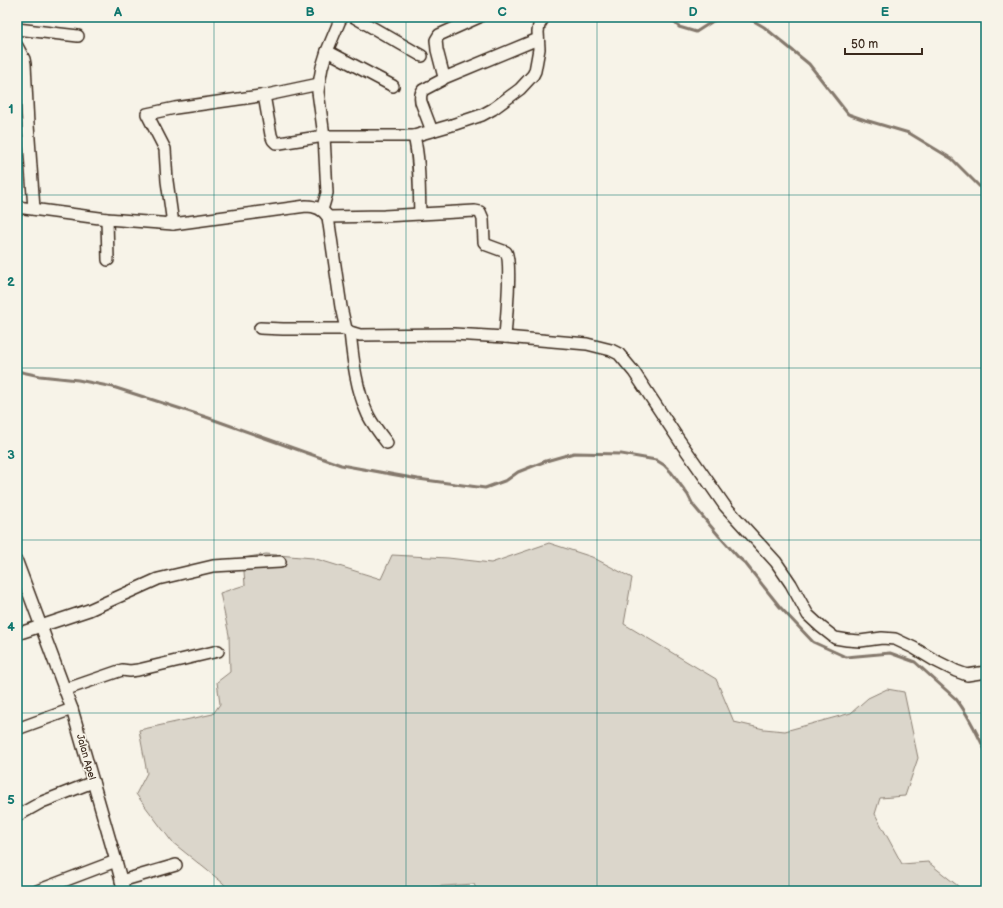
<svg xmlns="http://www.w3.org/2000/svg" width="1003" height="908" font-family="'Balsamiq Sans',sans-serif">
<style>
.green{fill:#dbd6cb;stroke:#8b8074}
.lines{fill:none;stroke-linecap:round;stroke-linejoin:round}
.stream{stroke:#84786c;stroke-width:3}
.minor-casing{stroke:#3b2a1e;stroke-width:14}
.minor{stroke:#f7f3e8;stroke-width:11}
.grid{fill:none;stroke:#0f766e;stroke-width:1;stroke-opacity:0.55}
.labels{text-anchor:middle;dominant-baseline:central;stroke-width:3.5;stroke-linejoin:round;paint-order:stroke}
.street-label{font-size:10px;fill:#3b2a1e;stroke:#f7f3e8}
.neatline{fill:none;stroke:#0f766e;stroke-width:1.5}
.grid-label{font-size:13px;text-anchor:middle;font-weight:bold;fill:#0f766e}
</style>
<rect width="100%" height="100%" fill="#f7f3e8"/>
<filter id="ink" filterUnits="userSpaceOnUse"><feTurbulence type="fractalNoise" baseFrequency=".025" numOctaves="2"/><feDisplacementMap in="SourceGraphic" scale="8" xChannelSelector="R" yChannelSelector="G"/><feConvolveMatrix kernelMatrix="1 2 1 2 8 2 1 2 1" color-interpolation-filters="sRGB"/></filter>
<g filter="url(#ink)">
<!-- green -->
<path class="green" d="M549,543L592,557L632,578L624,624L716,679L734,722L764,729L785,731L851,713L868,698L887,689L904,692L918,758L905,796L880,798L875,814L902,864L928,862L958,886L956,891H477L474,884L430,887L431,891H230L223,883L172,842L136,794L147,773L139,730L213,714L220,704L217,682L230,672L229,635L220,593L245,585L243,558L266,554L313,558L381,579L392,555L448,558L491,563Z"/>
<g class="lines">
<!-- stream -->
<g class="stream">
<path d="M669,17L679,27L696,32L713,21L731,17"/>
<path d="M739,17L752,20L764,27L809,64L848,114L865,120L909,133L952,159L983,190L986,195"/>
<path d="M17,371L40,376L78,380L113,387L206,417L341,465L418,479L485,488L507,480L518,472L546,461L574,453L621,454L656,460L664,465L671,472L688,495L693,505L719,536L738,557L745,563L780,607L813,642L846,657L890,653L915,662L956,699C969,715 977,734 986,752"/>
</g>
<!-- minor casing -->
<g class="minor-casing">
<g id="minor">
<path d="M354,17L422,56"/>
<path d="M17,29L78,36"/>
<path d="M17,46L24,59L25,64L28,125L34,209"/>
<path d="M327,51L393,86"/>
<path d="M444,78L538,39"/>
<path d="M264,95L271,135L273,140L276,143H280L324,136H414L452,125L482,115L493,109L520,89L533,75L535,71L539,49L538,32L539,25L544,17"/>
<path d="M432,131L421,102C420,97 420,94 423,90L442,80L444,77L437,50L436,40L439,35L479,17"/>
<path d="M414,136C420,161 419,188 420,214"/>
<path d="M17,207L107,219L173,224L306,206C316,206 323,209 328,217L341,307L346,329L350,332L360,335L453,334L505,337L587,344L611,350L619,354L634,372L679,440L725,506L776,562L791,584L808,615L821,627L835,638L847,640L860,641L882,638L895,639L914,648L934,660L956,671L967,675L986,672"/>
<path d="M322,210L327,193L324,136L318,92L319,84L322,67L327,51L340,20L343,17"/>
<path d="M328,217L384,216L475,211L480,212L483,219L484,242L487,245L506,252C512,262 506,322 505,337"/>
<path d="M107,219L108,260"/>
<path d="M173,224L167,181L165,149L147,114L175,108L267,95L319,84"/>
<path d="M260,328L283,329H346"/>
<path d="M350,332C353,360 356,389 368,415C373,425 380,434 387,443"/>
<path d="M17,562L72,709L116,861L124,891"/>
<path d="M17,634L89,610L158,579L213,566L280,562"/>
<path d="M64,690L122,670L130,671L138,670L218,651"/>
<path d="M17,729L72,709"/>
<path d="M17,816L42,802L93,782"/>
<path d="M121,881L176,865"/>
<path d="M37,891L116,861"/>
</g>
</g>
<!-- minor -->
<use href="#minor" class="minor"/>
</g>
</g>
<!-- grid -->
<path class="grid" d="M214,17V891M406,17V891M597,17V891M789,17V891M17,195H986M17,368H986M17,540H986M17,713H986"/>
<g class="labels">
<!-- street labels -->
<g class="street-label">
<text transform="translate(86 757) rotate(74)">Jalan Apel</text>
</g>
</g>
<!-- margin -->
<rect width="1003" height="908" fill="none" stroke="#f7f3e8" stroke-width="44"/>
<!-- scale -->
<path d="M845 48v6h77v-6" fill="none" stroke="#3b2a1e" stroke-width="2"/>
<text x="851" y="48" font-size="12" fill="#3b2a1e" stroke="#f7f3e8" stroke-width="3" paint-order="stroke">50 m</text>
<rect x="22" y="22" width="959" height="864" class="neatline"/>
<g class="grid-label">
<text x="118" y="16">A</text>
<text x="310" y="16">B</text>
<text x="502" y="16">C</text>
<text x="693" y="16">D</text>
<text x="885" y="16">E</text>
<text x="11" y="113">1</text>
<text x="11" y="286">2</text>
<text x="11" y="459">3</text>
<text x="11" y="631">4</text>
<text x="11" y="804">5</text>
</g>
</svg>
